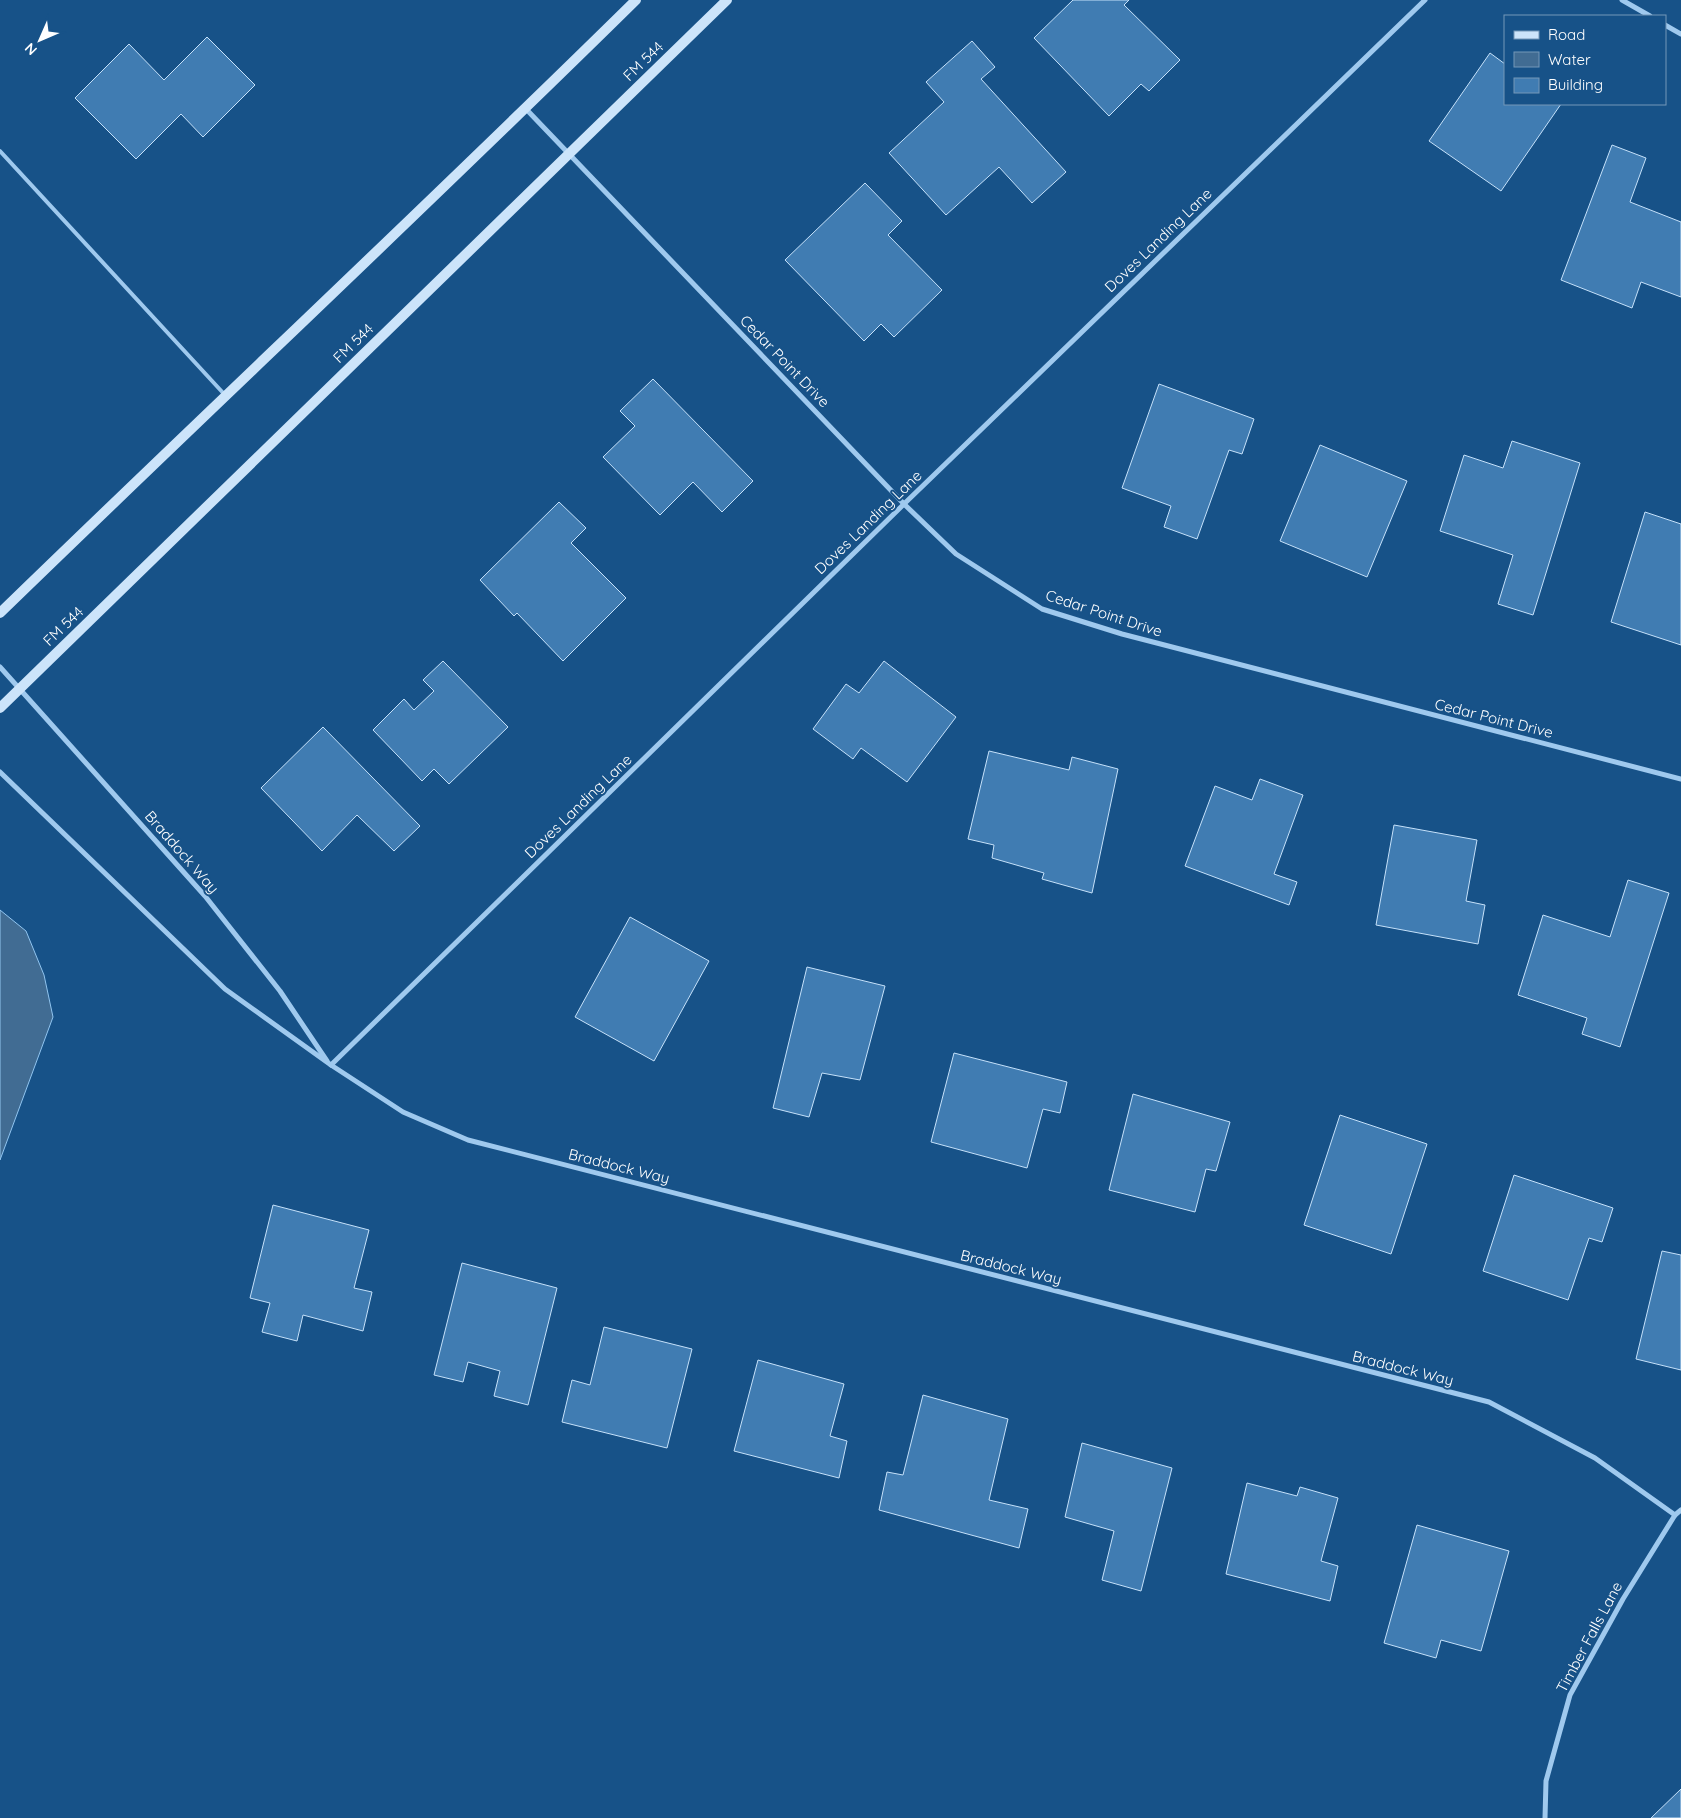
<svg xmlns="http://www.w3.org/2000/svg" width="1681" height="1818" font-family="Quicksand,sans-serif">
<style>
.water{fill:#416c93;stroke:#91c5f0}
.building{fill:#407cb2;stroke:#c5e1fa}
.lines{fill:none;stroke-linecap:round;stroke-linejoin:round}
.service{stroke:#9fc9ee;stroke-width:4}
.minor{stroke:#9fc9ee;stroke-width:5}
.secondary{stroke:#cce4fa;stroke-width:10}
.labels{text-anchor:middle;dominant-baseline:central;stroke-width:4;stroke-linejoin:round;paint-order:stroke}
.street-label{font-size:15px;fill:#fff;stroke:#175288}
</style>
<rect width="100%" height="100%" fill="#175288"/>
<!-- water -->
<path class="water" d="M0,910L26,931L44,975L53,1017L0,1160Z"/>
<!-- building -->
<g class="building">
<path d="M1073,0H1129L1124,5L1180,60L1149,91L1141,84L1109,116L1034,38Z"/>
<path d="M207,37L255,85L203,137L181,114L136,159L75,98L129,44L164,80Z"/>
<path d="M972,41L995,67L981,79L1066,172L1032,203L999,167L946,215L889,153L944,102L926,82Z"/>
<path d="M1490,53L1505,64V104H1561L1501,191L1429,141Z"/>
<path d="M1612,145L1646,158L1630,202L1681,222V297L1641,282L1632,308L1561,280Z"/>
<path d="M865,183L902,221L888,235L942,290L894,337L881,324L864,341L785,260Z"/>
<path d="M653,379L753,481L722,512L693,482L660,515L603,457L635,426L620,411Z"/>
<path d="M1159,384L1254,419L1242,454L1229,450L1197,539L1164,527L1171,506L1122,488Z"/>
<path d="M1512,441L1580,463L1533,615L1498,604L1513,555L1440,531L1464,455L1503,468Z"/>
<path d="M1320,445L1407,481L1367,577L1280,541Z"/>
<path d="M559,502L586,528L571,543L626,598L563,661L517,613L514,616L480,580Z"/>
<path d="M1645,512L1681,524V645L1611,622Z"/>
<path d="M443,661L508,727L449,784L434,769L422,781L373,730L404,699L414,710L434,691L423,680Z"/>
<path d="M884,661L956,717L907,782L861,748L853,759L813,729L846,684L859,693Z"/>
<path d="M323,727L420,826L394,851L357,815L322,851L261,788Z"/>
<path d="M989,751L1069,770L1072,757L1118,769L1092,893L1042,879L1044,873L992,858L994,845L968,839Z"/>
<path d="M1260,779L1303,795L1274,874L1297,882L1289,905L1185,866L1215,786L1252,800Z"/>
<path d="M1394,825L1477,840L1466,901L1485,905L1478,944L1376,925Z"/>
<path d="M1628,880L1669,893L1620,1047L1582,1034L1587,1018L1518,995L1543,915L1610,937Z"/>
<path d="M630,917L709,961L654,1061L575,1017Z"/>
<path d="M807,967L885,986L860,1080L822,1073L809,1117L773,1108Z"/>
<path d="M954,1053L1067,1082L1060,1113L1043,1109L1027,1168L931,1142Z"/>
<path d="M1133,1094L1230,1122L1216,1171L1206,1169L1195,1212L1109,1190Z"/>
<path d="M1340,1115L1427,1144L1391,1254L1304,1225Z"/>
<path d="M1514,1175L1613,1208L1602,1242L1589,1238L1568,1300L1483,1271Z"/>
<path d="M273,1205L369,1230L354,1288L372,1292L363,1331L303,1315L297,1341L262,1332L270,1303L250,1298Z"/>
<path d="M1662,1251L1681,1255V1370L1636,1359Z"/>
<path d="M462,1263L557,1288L528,1405L494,1396L500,1371L468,1362L463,1382L434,1375Z"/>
<path d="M604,1327L692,1349L667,1448L562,1422L572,1380L590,1385Z"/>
<path d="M758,1360L844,1384L830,1436L847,1441L839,1478L734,1451Z"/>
<path d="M923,1395L1008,1419L989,1500L1028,1509L1019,1548L879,1510L887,1472L903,1475Z"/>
<path d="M1082,1443L1172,1468L1141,1591L1102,1580L1114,1531L1065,1517Z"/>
<path d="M1247,1483L1297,1496L1300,1487L1338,1498L1321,1561L1338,1566L1330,1601L1226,1574Z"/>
<path d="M1417,1525L1509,1551L1481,1651L1441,1640L1436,1658L1384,1643Z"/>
<path d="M1681,1789V1818H1651Z"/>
</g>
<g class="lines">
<!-- service -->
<path class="service" d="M0,151L225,395"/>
<!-- minor -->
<g class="minor">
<path d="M1622,0L1650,16"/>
<path d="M1665,25L1681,34"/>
<path d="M526,109L904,504L956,554L1042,609L1122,634L1681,779"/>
<path d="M0,667L205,896L280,991L327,1061"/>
<path d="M0,772L225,989L331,1065L403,1112L468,1140L1489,1402L1595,1458L1675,1515"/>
<path d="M331,1065L904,504L1425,0"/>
<path d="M1545,1818L1546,1781L1570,1695L1623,1599L1675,1515L1681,1510"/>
</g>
<!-- secondary -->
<g class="secondary">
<path d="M0,613C211,408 426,207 636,0"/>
<path d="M0,708L727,0"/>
</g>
</g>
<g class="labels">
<!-- street labels -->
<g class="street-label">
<text transform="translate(643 61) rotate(-44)">FM 544</text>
<text transform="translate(1158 240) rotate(-44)">Doves Landing Lane</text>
<text transform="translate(353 343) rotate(-44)">FM 544</text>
<text transform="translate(785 361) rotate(46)">Cedar Point Drive</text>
<text transform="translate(868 522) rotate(-44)">Doves Landing Lane</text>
<text transform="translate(1104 613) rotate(18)">Cedar Point Drive</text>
<text transform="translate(63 626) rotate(-44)">FM 544</text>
<text transform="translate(1494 718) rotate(14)">Cedar Point Drive</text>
<text transform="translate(578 806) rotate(-44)">Doves Landing Lane</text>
<text transform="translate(182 852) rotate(49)">Braddock Way</text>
<text transform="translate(619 1166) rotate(14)">Braddock Way</text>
<text transform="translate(1011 1267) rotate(14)">Braddock Way</text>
<text transform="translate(1403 1368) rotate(14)">Braddock Way</text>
<text transform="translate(1589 1637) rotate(-62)">Timber Falls Lane</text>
</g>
</g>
<!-- legend -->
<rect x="1504" y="15" width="162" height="90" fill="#175288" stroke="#7497b8"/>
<rect x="1514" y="31" width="25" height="8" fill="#cce4fa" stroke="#7497b8"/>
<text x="1548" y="40" font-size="15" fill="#ffffff">Road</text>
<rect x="1514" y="52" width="25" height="15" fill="#416c93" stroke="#7497b8"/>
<text x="1548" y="65" font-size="15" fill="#ffffff">Water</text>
<rect x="1514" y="78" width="25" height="15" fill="#407cb2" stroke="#7497b8"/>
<text x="1548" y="90" font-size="15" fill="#ffffff">Building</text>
<!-- north arrow -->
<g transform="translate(40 40) rotate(225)" stroke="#175288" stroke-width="4" paint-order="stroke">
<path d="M0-4L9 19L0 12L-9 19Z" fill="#ffffff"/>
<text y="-8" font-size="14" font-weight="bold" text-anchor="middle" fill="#ffffff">N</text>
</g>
</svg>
